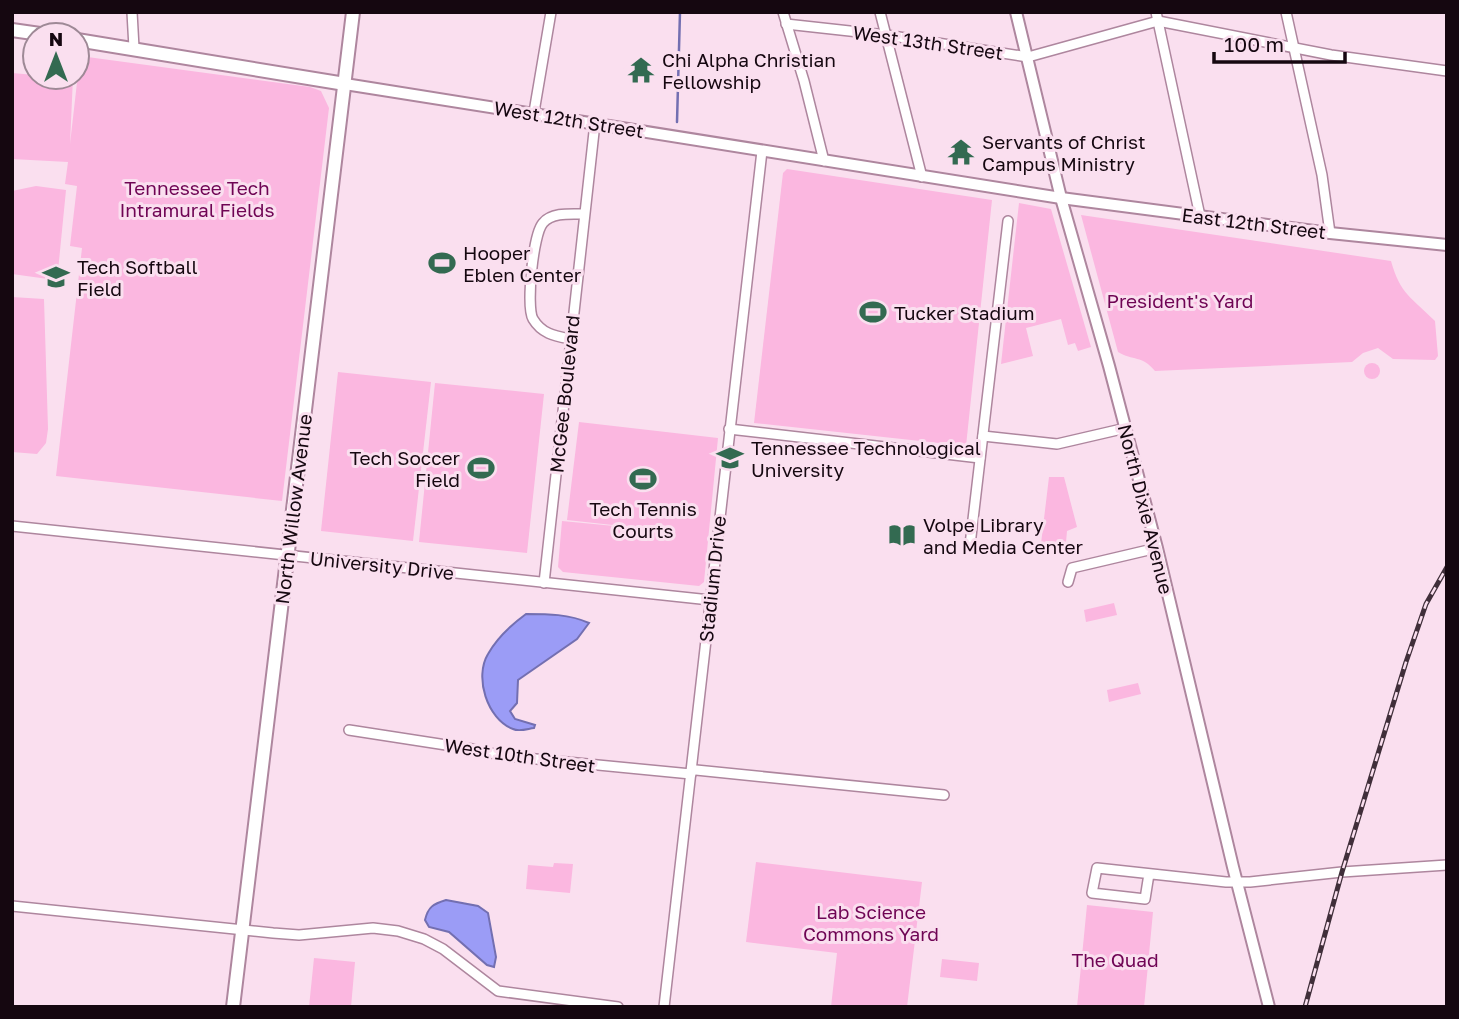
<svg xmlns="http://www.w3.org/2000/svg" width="1459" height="1019" font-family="'Golos Text',sans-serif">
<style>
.green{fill:#fbb7e0}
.water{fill:#9b9cf6;stroke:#736fb1;stroke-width:2}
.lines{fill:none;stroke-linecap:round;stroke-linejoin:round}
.stream{stroke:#736fb1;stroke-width:2.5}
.minor-casing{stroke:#ae869e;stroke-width:12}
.tertiary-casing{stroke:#ae869e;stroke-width:14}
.secondary-casing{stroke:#ae869e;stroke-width:16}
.minor{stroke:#fff;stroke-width:9}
.tertiary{stroke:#fff;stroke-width:10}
.secondary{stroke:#fff;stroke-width:12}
.rail-casing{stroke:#402f3a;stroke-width:5}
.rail{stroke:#fadfef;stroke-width:2.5;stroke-dasharray:8;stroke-linecap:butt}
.labels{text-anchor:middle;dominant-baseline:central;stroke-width:6;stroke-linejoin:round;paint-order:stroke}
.street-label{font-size:19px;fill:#150710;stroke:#fadfef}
.poi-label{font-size:19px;fill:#150710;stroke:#fadfef;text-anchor:start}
.park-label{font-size:19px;fill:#6f0454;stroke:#fadfef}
</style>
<rect width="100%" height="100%" fill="#fadfef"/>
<!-- green -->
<g class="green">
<path d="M80,56L310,87L321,91L329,108L282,501L56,476L82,248L70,246L77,186L65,184L68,162L12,159V73L35,75V77H73L70,144Z"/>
<path d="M787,169L992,200L966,446L754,423L783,173Z"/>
<path d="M36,186L66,190L58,271L48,279L12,274V191Z"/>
<path d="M1019,203L1051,209L1091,347L1078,351L1075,343L1068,345L1061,319L1026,328L1033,356L1001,364Z"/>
<path d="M1081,215L1391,261C1400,294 1412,298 1435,321L1438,356L1435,360L1393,359L1378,348L1363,353L1352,362L1155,371C1142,355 1133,361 1118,352Z"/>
<path d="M12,297L44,299L48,429L46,443L37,454L12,452Z"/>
<circle cx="1372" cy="371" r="8"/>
<path d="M338,372L431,382L413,541L321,531Z"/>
<path d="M435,383L544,394L527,553L419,542Z"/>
<path d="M579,422L718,438L704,582L699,586L563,572L558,567L562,521L667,531L567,520Z"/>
<path d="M1049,477H1064L1077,527L1067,531L1065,554L1040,552Z"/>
<path d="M1114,603L1117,615L1086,622L1084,610Z"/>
<path d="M1138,683L1141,694L1109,702L1107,690Z"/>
<path d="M756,862L922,882L907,1007H831L837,953L746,942Z"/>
<path d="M554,863L573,864L570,893L526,889L528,865L553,867Z"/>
<path d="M1087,905L1153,912L1144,1007H1077Z"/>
<path d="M314,958L355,962L351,1007H309Z"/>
<path d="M942,959L979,963L977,981L940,977Z"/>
</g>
<!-- water -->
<g class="water">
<path d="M526,614C548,614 569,614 589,623L577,639L518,680L517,703L510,711L515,719L535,725L534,728C527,729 519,732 513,729C487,719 474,677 488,654C497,638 511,625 526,614Z"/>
<path d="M446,900L478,906L488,913L496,957L494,967L487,965L449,932L429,927L425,920C428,907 433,904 446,900Z"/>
</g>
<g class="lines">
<!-- stream -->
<path class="stream" d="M677,122L680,12"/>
<!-- minor casing -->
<g class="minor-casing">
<g id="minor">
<path d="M132,12L134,48"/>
<path d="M783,12L804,81L824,161"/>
<path d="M880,12L922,177"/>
<path d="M1156,12L1200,216"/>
<path d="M1286,12L1322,175L1330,233"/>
<path d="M786,24L886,35L1028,57L1158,21L1331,55L1447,71"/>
<path d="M534,112L551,12"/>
<path d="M570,339C555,336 542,334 533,319C526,307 533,234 543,223C552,212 571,214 584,214"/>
<path d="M729,429L980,458"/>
<path d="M983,436L1057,444L1126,428"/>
<path d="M12,526L710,600"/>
<path d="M970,545L1008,221"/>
<path d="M1068,582L1072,568L1157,548"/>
<path d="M544,583L595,123"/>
<path d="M349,730L472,749L505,756L691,774"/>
<path d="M696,770L944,795"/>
<path d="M1149,874L1145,899L1092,893L1097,868L1226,882H1250L1342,872L1447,865"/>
<path d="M12,906L273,933L299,935L373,928L398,931L424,939L443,949L498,991L618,1007"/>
<path d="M664,1007L762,151"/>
</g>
</g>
<!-- tertiary casing -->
<g class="tertiary-casing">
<g id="tertiary">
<path d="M1016,12L1061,198L1109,366L1157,548L1233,867L1269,1007"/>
<path d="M345,84L1061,198L1330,233L1447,245"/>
</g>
</g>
<!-- secondary casing -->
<g class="secondary-casing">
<g id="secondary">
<path d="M12,30L47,35"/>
<path d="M77,40L345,84"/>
<path d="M233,1007L353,12"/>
</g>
</g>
<!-- minor -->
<use href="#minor" class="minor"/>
<!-- tertiary -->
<use href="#tertiary" class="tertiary"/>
<!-- secondary -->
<use href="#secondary" class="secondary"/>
<!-- rail casing -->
<g class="rail-casing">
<path id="rail" d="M1305,1007L1342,872L1406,662L1426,604L1447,567"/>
</g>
<!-- rail -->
<use href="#rail" class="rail"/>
</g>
<!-- icons -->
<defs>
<g id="temple-bare" transform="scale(2.1)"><path d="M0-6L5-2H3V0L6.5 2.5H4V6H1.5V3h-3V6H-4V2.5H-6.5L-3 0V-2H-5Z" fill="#336a51" stroke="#fadfef" stroke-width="2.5" paint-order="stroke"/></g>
<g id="stadium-bare" transform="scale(2.1)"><path d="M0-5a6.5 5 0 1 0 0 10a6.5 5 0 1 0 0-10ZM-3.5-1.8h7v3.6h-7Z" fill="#336a51" stroke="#fadfef" stroke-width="2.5" paint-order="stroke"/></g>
<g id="university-bare" transform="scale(2.1)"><path d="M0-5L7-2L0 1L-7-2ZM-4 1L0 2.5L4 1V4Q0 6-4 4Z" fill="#336a51" stroke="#fadfef" stroke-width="2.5" paint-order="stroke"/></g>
<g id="library-bare" transform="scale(2.1)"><path d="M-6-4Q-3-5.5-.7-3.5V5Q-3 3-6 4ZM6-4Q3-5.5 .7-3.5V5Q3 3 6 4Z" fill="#336a51" stroke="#fadfef" stroke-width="2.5" paint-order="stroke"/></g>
</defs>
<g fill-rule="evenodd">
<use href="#temple-bare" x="641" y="70"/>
<use href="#temple-bare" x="961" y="152"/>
<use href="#stadium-bare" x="442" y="263"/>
<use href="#university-bare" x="56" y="277"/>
<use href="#stadium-bare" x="873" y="312"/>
<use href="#university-bare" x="730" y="458"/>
<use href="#stadium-bare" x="481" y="468"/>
<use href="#stadium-bare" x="643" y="479"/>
<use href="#library-bare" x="902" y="535"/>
</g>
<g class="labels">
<!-- street labels -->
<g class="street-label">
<text transform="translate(928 42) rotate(8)">West 13th Street</text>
<text transform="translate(569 119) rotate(9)">West 12th Street</text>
<text transform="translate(1254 223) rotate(7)">East 12th Street</text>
<text transform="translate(564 394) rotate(-84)">McGee Boulevard</text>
<text transform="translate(293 509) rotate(-83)">North Willow Avenue</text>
<text transform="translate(1146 509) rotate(76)">North Dixie Avenue</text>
<text transform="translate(382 565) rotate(6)">University Drive</text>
<text transform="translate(712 579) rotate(-84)">Stadium Drive</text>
<text transform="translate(520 755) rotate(8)">West 10th Street</text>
</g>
<!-- poi labels -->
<g class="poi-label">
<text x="662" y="59">Chi Alpha Christian<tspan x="662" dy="22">Fellowship</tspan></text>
<text x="982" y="141">Servants of Christ<tspan x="982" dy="22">Campus Ministry</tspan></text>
<text x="463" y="252">Hooper<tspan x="463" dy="22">Eblen Center</tspan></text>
<text x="77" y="266">Tech Softball<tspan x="77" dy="22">Field</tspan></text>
<text x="894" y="312">Tucker Stadium</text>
<text x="751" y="447">Tennessee Technological<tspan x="751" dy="22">University</tspan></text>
<text x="460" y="457" text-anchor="end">Tech Soccer<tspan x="460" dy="22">Field</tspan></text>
<text x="643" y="508" text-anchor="middle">Tech Tennis<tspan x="643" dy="22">Courts</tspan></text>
<text x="923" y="524">Volpe Library<tspan x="923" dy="22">and Media Center</tspan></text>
</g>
<!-- park labels -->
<g class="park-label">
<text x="197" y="187">Tennessee Tech<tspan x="197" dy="22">Intramural Fields</tspan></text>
<text x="1180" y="300">President's Yard</text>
<text x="871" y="911">Lab Science<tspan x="871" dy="22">Commons Yard</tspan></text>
<text x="1115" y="959">The Quad</text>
</g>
</g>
<!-- border -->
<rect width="1459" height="1019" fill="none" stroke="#150710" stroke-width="28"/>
<!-- north arrow -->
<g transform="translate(56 56)"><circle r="33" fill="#fadfef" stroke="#9e8996" stroke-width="2"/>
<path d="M0-5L12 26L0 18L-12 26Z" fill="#336a51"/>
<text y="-10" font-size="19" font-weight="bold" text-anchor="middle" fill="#150710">N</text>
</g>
<!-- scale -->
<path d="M1214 52v10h131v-10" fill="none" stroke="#150710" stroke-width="3.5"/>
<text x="1224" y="52" font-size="21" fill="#150710" stroke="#fadfef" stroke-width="5" paint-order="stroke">100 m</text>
</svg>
